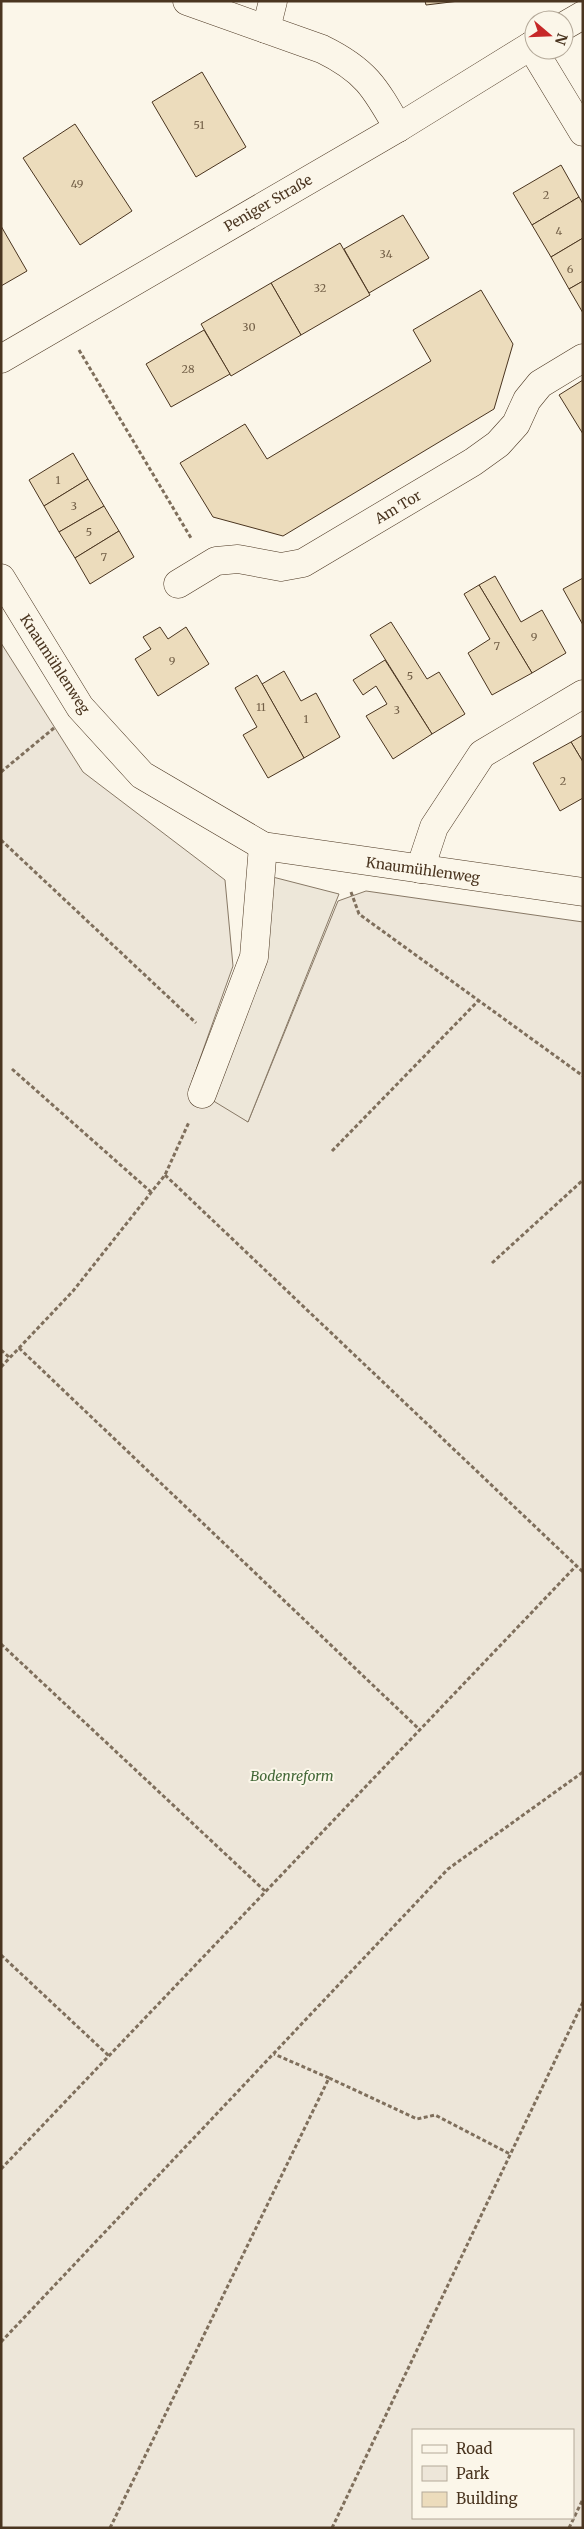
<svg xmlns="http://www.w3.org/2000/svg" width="584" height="2529" font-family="Merriweather,serif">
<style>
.green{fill:#ede6d9;stroke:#887966;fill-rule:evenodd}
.parking{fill:#ede7d9;stroke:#887966}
.building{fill:#ecdcbc;stroke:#4a3520}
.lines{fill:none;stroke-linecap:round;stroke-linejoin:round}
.street-casing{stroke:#4a3520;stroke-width:29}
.secondary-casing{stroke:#4a3520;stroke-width:29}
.path{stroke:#7f6f5c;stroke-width:3;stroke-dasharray:4 2.5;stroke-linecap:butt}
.street{stroke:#fbf6e9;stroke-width:28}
.secondary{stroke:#fbf6e9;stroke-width:28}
.labels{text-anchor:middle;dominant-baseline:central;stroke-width:4;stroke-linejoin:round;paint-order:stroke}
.number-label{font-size:11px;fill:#725f47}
.street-label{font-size:14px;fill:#4a3520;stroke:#fbf6e9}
.park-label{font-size:14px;font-style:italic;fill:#436837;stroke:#fbf6e9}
</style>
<rect width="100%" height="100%" fill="#fbf6e9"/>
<!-- green -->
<path class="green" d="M1,643L83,772L225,880L233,966L192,1081L248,1122L338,901L366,891L583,922V2528H1ZM413,2430H573V2518H413Z"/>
<!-- parking -->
<path class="parking" d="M261,874L339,894L248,1122L202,1094L220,1045Z"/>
<!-- building -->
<g class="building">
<path d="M425,1H459L426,5Z"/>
<path d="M202,72L246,147L196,177L152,102Z"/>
<path d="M75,124L132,211L80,245L23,158Z"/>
<path d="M561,165L579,197L532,225L513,193Z"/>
<path d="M579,197L583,204V238L551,257L532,225Z"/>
<path d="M403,215L429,258L369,293L344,249Z"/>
<path d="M1,226L27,271L1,286Z"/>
<path d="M583,238V281L569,289L551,257Z"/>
<path d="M340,243L370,295L301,335L271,283Z"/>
<path d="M583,281V313L569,289Z"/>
<path d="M271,283L301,335L231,376L201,324Z"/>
<path d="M481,290L513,344L494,409L283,536L213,517L180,463L245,424L267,459L431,361L413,330Z"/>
<path d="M204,330L230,374L171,407L146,364Z"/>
<path d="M583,380V434L559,395Z"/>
<path d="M73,453L88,479L44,506L29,480Z"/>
<path d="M88,479L104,506L59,532L44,506Z"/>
<path d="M104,506L119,531L75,558L59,532Z"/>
<path d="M119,531L134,557L90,584L75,558Z"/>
<path d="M495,576L521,622L542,610L566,653L532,673L479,585Z"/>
<path d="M583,578V625L563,589Z"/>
<path d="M479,585L532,673L492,695L468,653L490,639L464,594Z"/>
<path d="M391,622L427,679L439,672L465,714L432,734L370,635Z"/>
<path d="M160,627L168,639L186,627L209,664L158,696L135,659L151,649L143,637Z"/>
<path d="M385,660L432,734L393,759L366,716L387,704L376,686L363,695L353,680Z"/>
<path d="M284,671L301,701L316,693L340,737L304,758L262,684Z"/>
<path d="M257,675L304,758L268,778L243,735L257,727L235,688Z"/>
<path d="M583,735V762L571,742Z"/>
<path d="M571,742L583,762V798L560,811L533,763Z"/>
</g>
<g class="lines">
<!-- street casing -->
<g class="street-casing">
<g id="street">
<path d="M187,1L322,49C365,70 375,87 398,128"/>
<path d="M266,29L273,1"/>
<path d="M531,46L583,132"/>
<path d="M1,578L80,707L142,775L263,846L583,892"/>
<path d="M178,584L216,561L238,559L281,567L303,563L473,462L498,444L516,424L527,400L540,384L583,358"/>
<path d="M420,869L434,827L482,754L583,694"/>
<path d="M202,1094L254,957L263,846"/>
</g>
</g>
<!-- secondary casing -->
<g class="secondary-casing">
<g id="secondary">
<path d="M564,26L583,15"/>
<path d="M1,359L398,128L534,44"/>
</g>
</g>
<!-- path -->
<g class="path">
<path d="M79,350L191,538"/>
<path d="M1,772L54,728"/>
<path d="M1,840L196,1023"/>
<path d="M351,892L359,914L583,1076"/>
<path d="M12,1069L151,1192"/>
<path d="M332,1151L478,1001"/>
<path d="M165,1175L583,1572"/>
<path d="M492,1263L583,1180"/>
<path d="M19,1348L420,1730"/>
<path d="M1,1350L10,1358"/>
<path d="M1,1367L73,1291L165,1175L189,1122"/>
<path d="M1,1644L266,1892"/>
<path d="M1,1955L109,2056"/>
<path d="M329,2078L417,2119L435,2115L510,2154"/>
<path d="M1,2169L576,1566"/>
<path d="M1,2342L448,1869L583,1772"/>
<path d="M110,2528L329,2078L274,2054"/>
<path d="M332,2528L583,2002"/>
<path d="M569,2528L583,2499"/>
</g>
<!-- street -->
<use href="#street" class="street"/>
<!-- secondary -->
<use href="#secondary" class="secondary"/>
</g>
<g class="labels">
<!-- number labels -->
<g class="number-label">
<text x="199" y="125">51</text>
<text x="77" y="184">49</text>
<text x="546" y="195">2</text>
<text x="559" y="231">4</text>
<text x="386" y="254">34</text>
<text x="570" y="269">6</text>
<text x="320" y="288">32</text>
<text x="249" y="327">30</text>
<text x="188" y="369">28</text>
<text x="58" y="480">1</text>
<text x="74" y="506">3</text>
<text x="89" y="532">5</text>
<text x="104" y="557">7</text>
<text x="534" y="637">9</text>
<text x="497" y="646">7</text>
<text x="172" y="661">9</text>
<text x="410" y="676">5</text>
<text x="261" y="707">11</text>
<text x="397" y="710">3</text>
<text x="306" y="719">1</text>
<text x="563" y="781">2</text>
</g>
<!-- street labels -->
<g class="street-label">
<text transform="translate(268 203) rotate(-30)">Peniger Straße</text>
<text transform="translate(398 507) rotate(-31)">Am Tor</text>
<text transform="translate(55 664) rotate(57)">Knaumühlenweg</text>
<text transform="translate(423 870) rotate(8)">Knaumühlenweg</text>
</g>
<!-- park labels -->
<g class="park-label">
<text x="292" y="1776">Bodenreform</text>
</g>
</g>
<!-- border -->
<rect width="584" height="2529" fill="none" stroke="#4a3520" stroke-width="5"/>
<!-- legend -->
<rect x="412" y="2429" width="162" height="90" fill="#fbf6e9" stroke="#b4a999"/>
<rect x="422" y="2445" width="25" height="8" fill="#fbf6e9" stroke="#b4a999"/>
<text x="456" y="2454" font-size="15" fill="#4a3520">Road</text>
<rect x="422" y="2466" width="25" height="15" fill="#ede6d9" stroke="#b4a999"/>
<text x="456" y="2479" font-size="15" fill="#4a3520">Park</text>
<rect x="422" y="2492" width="25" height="15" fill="#ecdcbc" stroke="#b4a999"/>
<text x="456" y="2504" font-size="15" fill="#4a3520">Building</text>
<!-- north arrow -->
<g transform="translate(549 35) rotate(109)"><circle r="24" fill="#fbf6e9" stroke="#b4a999"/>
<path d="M0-4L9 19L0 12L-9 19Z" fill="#c62828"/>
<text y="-8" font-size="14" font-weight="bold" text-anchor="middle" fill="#4a3520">N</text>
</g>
</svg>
